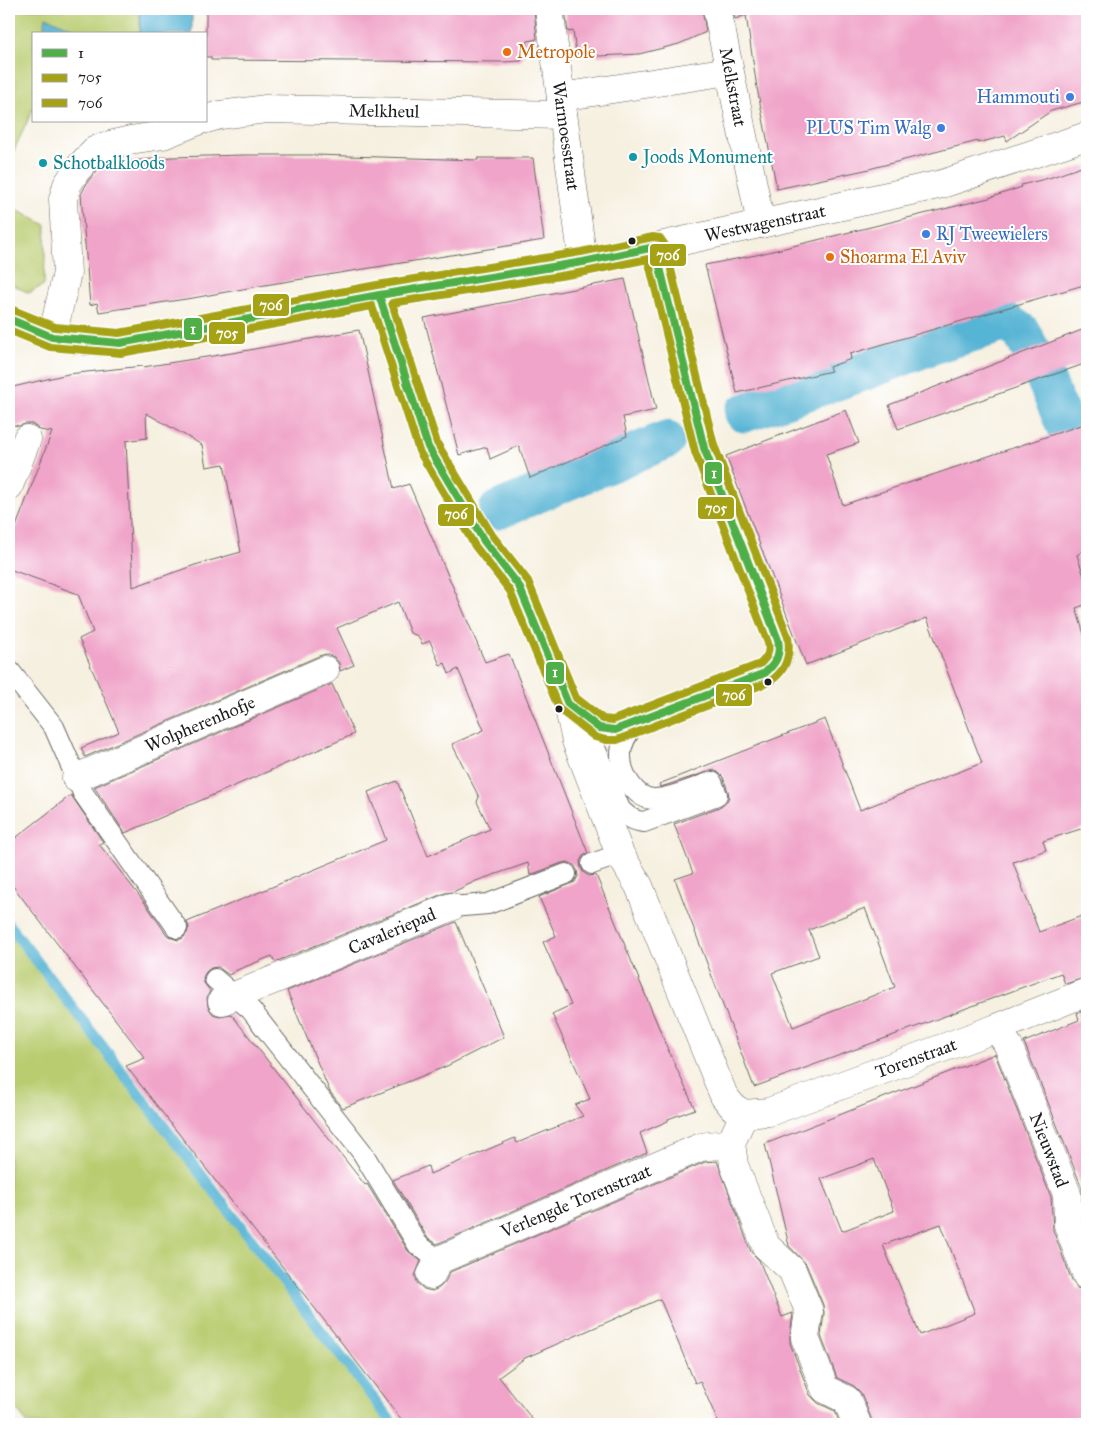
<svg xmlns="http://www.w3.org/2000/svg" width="1096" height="1433" font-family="'IM FELL Great Primer',serif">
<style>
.green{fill:#b9cc6f;stroke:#6a7446}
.water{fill:#56b4d4;stroke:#396878}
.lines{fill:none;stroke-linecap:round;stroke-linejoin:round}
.stream{stroke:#56b4d4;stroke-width:11}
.canal{stroke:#56b4d4;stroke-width:39}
.building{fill:#f0a4c9;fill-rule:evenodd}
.lane-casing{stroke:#686661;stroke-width:22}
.street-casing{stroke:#686661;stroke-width:29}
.lane{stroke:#fff;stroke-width:20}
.street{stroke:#fff;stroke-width:28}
.bus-1-casing{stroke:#fff;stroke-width:11}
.bus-2-casing{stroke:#fff;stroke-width:11}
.bus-3-casing{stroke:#fff;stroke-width:11}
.bus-1{stroke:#50af46;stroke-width:8}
.bus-2{stroke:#a6a216;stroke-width:8}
.bus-3{stroke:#a6a216;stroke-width:8}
.food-dot{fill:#e8710a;stroke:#fff;stroke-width:2}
.shop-dot{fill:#3f7fe0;stroke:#fff;stroke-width:2}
.culture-dot{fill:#0f9aa8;stroke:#fff;stroke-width:2}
.bus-dot{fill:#1c1c1c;stroke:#fff;stroke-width:2}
.labels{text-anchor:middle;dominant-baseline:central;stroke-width:4;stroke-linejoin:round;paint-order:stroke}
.food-label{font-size:18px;fill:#c56008;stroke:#fff;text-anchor:start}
.street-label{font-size:18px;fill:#1c1c1c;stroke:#fff}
.shop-label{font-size:18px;fill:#366cbe;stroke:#fff;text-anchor:end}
.culture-label{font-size:18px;fill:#0d838f;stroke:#fff;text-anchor:start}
.line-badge{stroke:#fff;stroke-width:2}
.badge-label{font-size:14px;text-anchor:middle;font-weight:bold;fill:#fff}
</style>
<rect width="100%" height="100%" fill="#fff"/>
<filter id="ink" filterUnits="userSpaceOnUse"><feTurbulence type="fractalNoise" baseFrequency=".02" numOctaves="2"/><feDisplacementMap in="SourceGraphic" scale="10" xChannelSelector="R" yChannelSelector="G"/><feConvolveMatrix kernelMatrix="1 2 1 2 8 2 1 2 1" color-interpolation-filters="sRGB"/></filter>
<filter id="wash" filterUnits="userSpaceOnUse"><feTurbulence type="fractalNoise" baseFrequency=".0096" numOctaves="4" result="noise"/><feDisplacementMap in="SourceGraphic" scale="20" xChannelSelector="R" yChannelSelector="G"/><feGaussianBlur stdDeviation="1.12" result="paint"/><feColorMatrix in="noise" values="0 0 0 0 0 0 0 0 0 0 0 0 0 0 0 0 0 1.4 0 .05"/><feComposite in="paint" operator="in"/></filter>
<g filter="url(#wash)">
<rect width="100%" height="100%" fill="#f6f0e0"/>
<!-- green -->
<g class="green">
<path d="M9,9H140V34H34V107L9,161Z"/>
<path d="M9,206L46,225L44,285L29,293L9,283Z"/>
<path d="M9,931L30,959L389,1424H28L9,1400Z"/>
</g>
<!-- water -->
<g class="water">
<path d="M140,9H195V13H192V34H140Z"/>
<path d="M46,17L84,33V34H43Z"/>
</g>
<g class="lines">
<!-- stream -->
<path class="stream" d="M9,925L393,1424"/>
<!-- canal -->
<g class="canal">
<path d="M744,413L868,370L935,344L1006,322L1021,332L1041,369L1068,432L1087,489"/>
<path d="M498,510L666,440"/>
</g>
</g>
<g id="blocks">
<!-- building -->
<g class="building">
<path d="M206,9H534L537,39L528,41L521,61L502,62L211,60V57H206Z"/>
<path d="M565,9H702L706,32L679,44L639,54L599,56L576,53L573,31L568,32Z"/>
<path d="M733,9H1087V101L1051,111L1007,141L1005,136L978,143V141L865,170L777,189L757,88L746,15L735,19Z"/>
<path d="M243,155H315L478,160V158H533L544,240L265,285L193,298L99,312L97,303L90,305L81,194L88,181L103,164L172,157Z"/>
<path d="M1087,165V284L850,354L851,359L829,367L831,371L737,393L705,265L756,255L989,198L1022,187L1021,185L1049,178Z"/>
<path d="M625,279L656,410L623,417L627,436L530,478L519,446L490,459L487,447L459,455L424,318Z"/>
<path d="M1087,328V363L898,429L889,405Z"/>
<path d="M359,330L394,489L409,484L485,662L509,654L588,853L583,856L580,861L581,868L584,873L589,876L596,875L666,1045L695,1109L668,1119V1121L640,1133L647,1153L437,1244L427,1237L393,1180L428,1166L430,1174L515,1138L517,1143L583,1116L575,1105L590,1099L552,1014L571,1005L543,942L556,936L539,897L575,882L578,876L577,870L574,865L568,862L562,863L530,875L528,863L476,881L453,892L445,893L275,962L272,956L237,970L229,975L218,967L211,968L206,972L203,977L204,983L210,991L207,998L208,1007L213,1014L219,1016L231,1014L365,1185L367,1184L408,1251L421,1261L415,1276L418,1284L424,1289L432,1291L439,1288L445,1282L450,1272L705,1162L717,1161L751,1252L759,1260L782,1317L793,1313L790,1336V1343L810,1395L818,1403L835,1411L840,1424H719L700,1381L695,1383L660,1299L525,1358L499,1377L536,1424H405L126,1066L145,1058L9,881V843L71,795L103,842L99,844L145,903L167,935L172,938L178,940L183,938L187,933L189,927L187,922L386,840L368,792L397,781L428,856L490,829L477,802L479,797L452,744L484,730L458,669L449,674L445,663L440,665L430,641L422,644L418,636L410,633L398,602L337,628L354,665L340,671L339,663L334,657L326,654L319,656L85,757L81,748L119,732L79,639L93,632L78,594L9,569V545L52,432L40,430L32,424H25L19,426L9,424V388L68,374L143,366V367L238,352ZM146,413L202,445L206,467L224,464L241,552L195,565L133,587L126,441L147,438Z"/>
<path d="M846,410L859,443L826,454L843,505L1087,423V548L1077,555L1087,585V604L1076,608L1087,644V827L1043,841L1046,850L1013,862L1039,932L1087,914V977L1065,984L1061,973L754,1087L675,879L693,873L674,824L722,806L726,803L729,797L728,791L723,777L719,773L714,770L667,785L660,787L659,784L825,719L860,810L982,763L927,618L806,665L726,456ZM865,908L895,987L793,1027L772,973L819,956L809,930Z"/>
<path d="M332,684L354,734L327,746L125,833L94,787Z"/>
<path d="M456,922L504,1037L447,1066L343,1108L330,1092L287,991Z"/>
<path d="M1087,1009V1232L1084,1222L1082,1188L1024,1042L1079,1020L1077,1013Z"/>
<path d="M995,1054L1051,1197L1053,1230L1072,1281L1077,1288L1087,1291V1424H872L871,1418L861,1393L854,1386L837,1378L821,1336L824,1313L823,1305L806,1264L789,1246L765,1144ZM874,1159L894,1211L842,1231L821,1179ZM941,1224L975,1313L920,1335L883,1245Z"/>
</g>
</g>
</g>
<g filter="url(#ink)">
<use href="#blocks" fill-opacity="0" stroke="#686661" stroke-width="1"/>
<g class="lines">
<!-- lane casing -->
<g class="lane-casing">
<g id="lane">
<path d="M9,670L54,727L83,793L177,928"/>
<path d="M576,716L591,738L620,809C628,817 633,821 644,822L717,795L712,782C694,788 674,798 655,799C635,800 620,773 621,754C621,742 629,732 635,723"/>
<path d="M592,864L620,854"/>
<path d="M451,907L488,904L566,874"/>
<path d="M215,979L251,1010L362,1152L418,1245L439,1260"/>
</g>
</g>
<!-- street casing -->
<g class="street-casing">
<g id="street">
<path d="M549,9L583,262"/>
<path d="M717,9L761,224"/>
<path d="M561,97L729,71"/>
<path d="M206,119L220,115L266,109L563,115"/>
<path d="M379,295L428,447L484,541L519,586L568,704L576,741L620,854L639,886L724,1096L733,1107L744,1114"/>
<path d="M9,319L52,337L86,341L120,343L379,295L583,262L655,247L942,184L1087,136"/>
<path d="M52,337L67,273L63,199L67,185L76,171L94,151L105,146L130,140L163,135L198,121"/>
<path d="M9,486L27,439"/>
<path d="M568,704C583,716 596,731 615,730L765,673C777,662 782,657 778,640L704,448L655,247"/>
<path d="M76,778L325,670"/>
<path d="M222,1001L451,907"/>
<path d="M997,1028L1008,1045L1067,1194L1068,1225L1087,1276"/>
<path d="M744,1114L769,1112L997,1028L1087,992"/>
<path d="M744,1114L731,1143L734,1165L766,1246L792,1270L809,1311L805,1338L825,1389L847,1400L857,1424"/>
<path d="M431,1275L439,1260L701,1147L731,1143"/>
</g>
</g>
<!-- lane -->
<use href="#lane" class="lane"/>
<!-- street -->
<use href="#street" class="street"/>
<!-- bus-1 casing -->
<g class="bus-1-casing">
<g id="bus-1">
<path d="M655,247L704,448L778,640C781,655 776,663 765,673L615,730L599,728L568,704L519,586L484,541L428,447L379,295L583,262Z"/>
<path d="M9,319L52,337L120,343L379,295"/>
</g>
</g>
<!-- bus-2 casing -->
<g class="bus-2-casing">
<g id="bus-2">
<path d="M648,259L695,452L768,643C770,653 767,657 760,664L613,720L603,719L576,698L528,581L492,535L437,443L392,303L585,272Z"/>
<path d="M9,330L50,347L121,353L372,306"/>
</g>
</g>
<!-- bus-3 casing -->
<g class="bus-3-casing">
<path id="bus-3" d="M13,310L55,327L119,333L377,285L581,252L653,237L660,238L665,245L714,445L788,637C791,656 785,672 769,682L617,740H606L595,737L559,709L510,591L475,546L419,451L372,306"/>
</g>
<!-- bus-1 -->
<use href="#bus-1" class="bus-1"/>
<!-- bus-2 -->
<use href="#bus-2" class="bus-2"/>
<!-- bus-3 -->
<use href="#bus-3" class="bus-3"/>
</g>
</g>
<!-- markers -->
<g class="food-dot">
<circle cx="507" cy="52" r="5"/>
<circle cx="830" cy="257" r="5"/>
</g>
<g class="shop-dot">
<circle cx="1070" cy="97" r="5"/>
<circle cx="941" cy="128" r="5"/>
<circle cx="926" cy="234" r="5"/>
</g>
<g class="culture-dot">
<circle cx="633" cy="157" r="5"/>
<circle cx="43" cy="163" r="5"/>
</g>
<g class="bus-dot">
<circle cx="632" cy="241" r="4.5"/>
<circle cx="768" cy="682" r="4.5"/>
<circle cx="559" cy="709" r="4.5"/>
</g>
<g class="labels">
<!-- food labels -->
<g class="food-label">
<text x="517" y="52">Metropole</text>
<text x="840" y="257">Shoarma El Aviv</text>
</g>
<!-- street labels -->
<g class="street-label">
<text transform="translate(733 87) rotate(79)">Melkstraat</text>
<text transform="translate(384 111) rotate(1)">Melkheul</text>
<text transform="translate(566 136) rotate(82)">Warmoesstraat</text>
<text transform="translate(765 223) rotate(-12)">Westwagenstraat</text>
<text transform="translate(200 724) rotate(-23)">Wolpherenhofje</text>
<text transform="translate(392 931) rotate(-23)">Cavaleriepad</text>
<text transform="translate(916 1058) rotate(-20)">Torenstraat</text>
<text transform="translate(1049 1150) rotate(69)">Nieuwstad</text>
<text transform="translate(576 1201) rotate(-23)">Verlengde Torenstraat</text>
</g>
<!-- shop labels -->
<g class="shop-label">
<text x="1060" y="97">Hammouti</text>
<text x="931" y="128">PLUS Tim Walg</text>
<text x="936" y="234" text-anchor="start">RJ Tweewielers</text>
</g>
<!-- culture labels -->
<g class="culture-label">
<text x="643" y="157">Joods Monument</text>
<text x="53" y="163">Schotbalkloods</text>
</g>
</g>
<g class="line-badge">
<rect x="649" y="243" width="38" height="24" rx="5" fill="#a6a216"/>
<rect x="252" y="293" width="38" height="24" rx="5" fill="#a6a216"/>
<rect x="183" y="317" width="20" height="24" rx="5" fill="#50af46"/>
<rect x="208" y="321" width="38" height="24" rx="5" fill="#a6a216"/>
<rect x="704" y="461" width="19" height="24" rx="5" fill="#50af46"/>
<rect x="697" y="496" width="38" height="24" rx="5" fill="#a6a216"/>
<rect x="437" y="503" width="38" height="24" rx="5" fill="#a6a216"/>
<rect x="545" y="661" width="20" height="24" rx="5" fill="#50af46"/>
<rect x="715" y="683" width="38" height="24" rx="5" fill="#a6a216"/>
</g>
<g class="badge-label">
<text x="668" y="260">706</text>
<text x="271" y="310">706</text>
<text x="193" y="334">1</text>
<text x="227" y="338">705</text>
<text x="714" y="478">1</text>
<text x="716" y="513">705</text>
<text x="456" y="519">706</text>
<text x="555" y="677">1</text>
<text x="734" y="700">706</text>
</g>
<!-- margin -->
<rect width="1096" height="1433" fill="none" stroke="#fff" stroke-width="30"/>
<!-- legend -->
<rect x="32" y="32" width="175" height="90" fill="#ffffff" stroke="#a4a4a4"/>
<rect x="42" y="49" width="25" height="8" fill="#50af46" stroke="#a4a4a4"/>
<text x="78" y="58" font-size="15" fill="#1c1c1c">1</text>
<rect x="42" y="74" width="25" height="8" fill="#a6a216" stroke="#a4a4a4"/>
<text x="78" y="82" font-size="15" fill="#1c1c1c">705</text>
<rect x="42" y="99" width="25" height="8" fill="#a6a216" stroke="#a4a4a4"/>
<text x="78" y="108" font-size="15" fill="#1c1c1c">706</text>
</svg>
